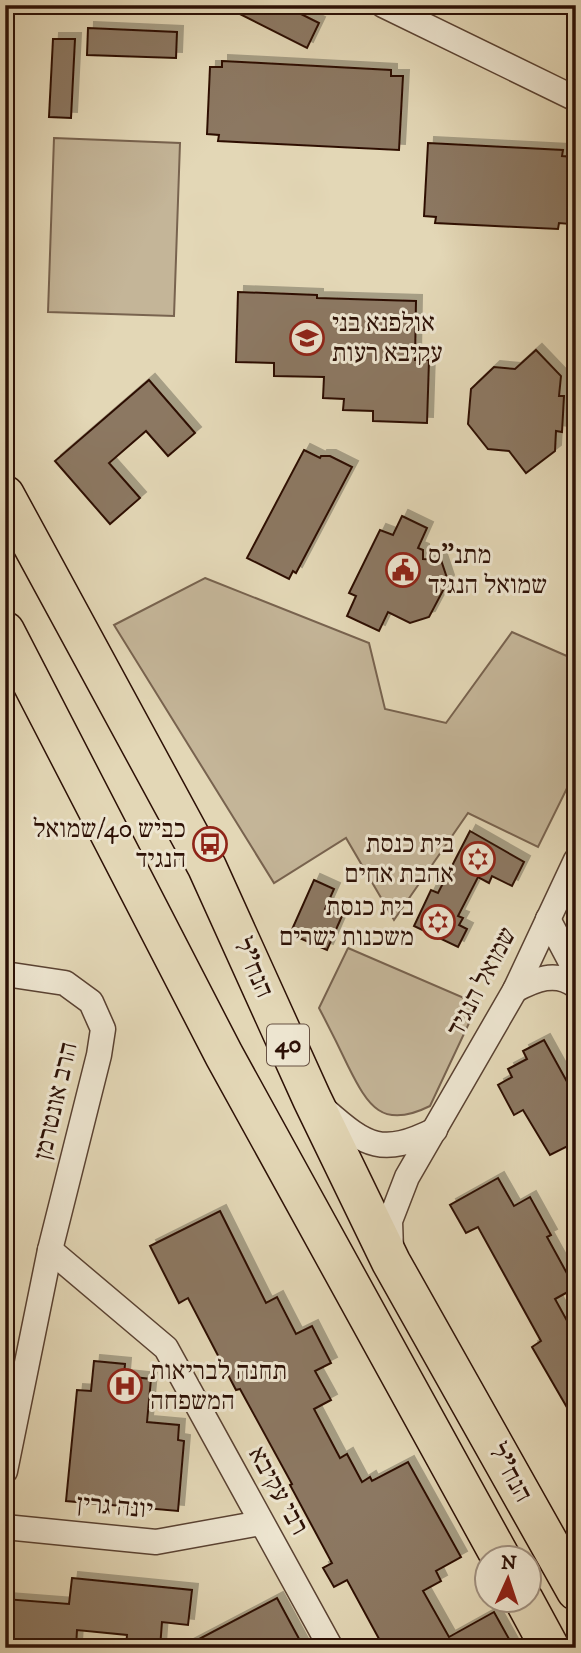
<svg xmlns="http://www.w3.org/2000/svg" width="581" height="1653" font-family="'IM FELL DW Pica','Frank Ruhl Libre',serif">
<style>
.green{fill:#c4b598;stroke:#78634f;stroke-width:2}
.building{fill:#8c7862;stroke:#2d1106;stroke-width:2;filter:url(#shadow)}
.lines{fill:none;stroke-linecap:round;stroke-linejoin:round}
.minor-casing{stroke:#5a4232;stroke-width:27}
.trunk-casing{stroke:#2d1106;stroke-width:41}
.minor{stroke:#ede5d0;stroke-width:24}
.trunk{stroke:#e3d7b6;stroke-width:38}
.labels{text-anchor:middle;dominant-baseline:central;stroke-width:6;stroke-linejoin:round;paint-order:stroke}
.shield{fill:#ede5d0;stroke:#675143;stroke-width:2}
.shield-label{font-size:24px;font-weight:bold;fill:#2d1106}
.poi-label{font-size:26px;fill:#2d1106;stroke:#ede5d0;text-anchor:start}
.street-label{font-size:26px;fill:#2d1106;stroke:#ede5d0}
</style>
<defs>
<filter id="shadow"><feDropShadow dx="6" dy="-6" stdDeviation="0" flood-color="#0004"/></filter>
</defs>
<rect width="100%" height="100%" fill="#e3d7b6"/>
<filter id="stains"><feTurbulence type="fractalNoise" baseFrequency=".00286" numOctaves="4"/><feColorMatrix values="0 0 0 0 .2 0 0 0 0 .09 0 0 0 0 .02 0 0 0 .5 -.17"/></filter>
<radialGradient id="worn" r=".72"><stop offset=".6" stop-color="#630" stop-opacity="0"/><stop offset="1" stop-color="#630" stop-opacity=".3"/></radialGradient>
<!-- green -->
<g class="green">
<path d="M54,138L180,143L174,316L48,312Z"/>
<path d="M205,578L369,643L385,709L446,723L512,632L576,660V770L538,847L468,813L394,920L346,838L274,883L114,625Z"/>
<path d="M348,948L478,1004L430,1106C382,1130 368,1106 348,1066C339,1047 329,1027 319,1008Z"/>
</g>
<!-- building -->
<g class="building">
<path d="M222,5H283L319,23L307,48Z"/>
<path d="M88,28L177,32L176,58L87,55Z"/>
<path d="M53,39H75L71,118L49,117Z"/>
<path d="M222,61L391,70V76H403L399,150L218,141L219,135L207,134L210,67H222Z"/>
<path d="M428,143L563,150L562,156L574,157L570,224L559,223L558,229L435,223L436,217L424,216Z"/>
<path d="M238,292L317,295V298L416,301L415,360H429L427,423L373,421V411L343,410L344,399L323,398L324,377L274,376V363L236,362Z"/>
<path d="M536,350L561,376L559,396H564L562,432L556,431L555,451L526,473L509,451L488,449L468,424L471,389L494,367L515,369Z"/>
<path d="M149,380L195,433L168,456L146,431L109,463L140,498L110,524L55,461Z"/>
<path d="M304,450L320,458L321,456H330L352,467L296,573L293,571L289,579L247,558Z"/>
<path d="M402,516L427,528L418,548L423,550V559L441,560L448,581L429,617L410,623L388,612L379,631L347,616L356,596L349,593L380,530L393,535Z"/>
<path d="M470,831L524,862L512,886L492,876L489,883L478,877L458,916L463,918L459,925L467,929L458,947L414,926L431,890L438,893Z"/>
<path d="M314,880L334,889L325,909L342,916L327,950L290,934Z"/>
<path d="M544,1040L576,1098V1142L550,1155L523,1110L514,1115L498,1085L512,1077L508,1069L527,1059L523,1051Z"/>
<path d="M498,1178L514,1206L530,1197L551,1235L547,1237L575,1288L555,1299L576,1337V1423L532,1347L541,1341L478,1227L466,1233L450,1205Z"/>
<path d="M220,1211L266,1303L277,1297L296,1334L312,1326L331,1363L315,1371L331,1400L314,1409L340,1458L347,1454L362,1482L370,1477L372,1481L408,1462L461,1557L436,1571L441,1581L423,1591L449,1637L494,1612L514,1648H384L347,1580L334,1587L323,1568L332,1563L290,1485L292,1484L240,1389L236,1390L188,1298L179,1303L150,1246Z"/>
<path d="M94,1361L125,1364L124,1376L151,1379L147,1422L179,1425L178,1440L184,1441L178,1511L66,1501L77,1390L91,1391Z"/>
<path d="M72,1578L192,1590L188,1625L162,1622L160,1648H126L127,1635L77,1630L76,1648H56V1645L5,1641V1599L69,1604Z"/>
<path d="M277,1598L304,1648H182Z"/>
</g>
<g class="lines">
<!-- minor casing -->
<g class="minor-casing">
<g id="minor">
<path d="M383,5L576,99"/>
<path d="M548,919L576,972"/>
<path d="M5,974L65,983L91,1002L103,1029L99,1055L50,1250L5,1471"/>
<path d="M515,990C534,980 556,970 576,986"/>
<path d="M325,1110C367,1147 382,1156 435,1130"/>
<path d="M50,1250L166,1348L331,1648"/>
<path d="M391,1251L390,1221L407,1177L515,990L576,860"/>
<path d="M5,1527L156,1542L261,1523"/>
</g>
</g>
<!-- trunk casing -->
<g class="trunk-casing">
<g id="trunk">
<path d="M5,495L207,867L312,1099L391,1262L576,1591"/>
<path d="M5,631L224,1055L501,1558"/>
<path d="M524,1600L550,1648"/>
</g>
</g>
<!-- minor -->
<use href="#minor" class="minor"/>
<!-- trunk -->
<use href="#trunk" class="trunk"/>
</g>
<!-- icons -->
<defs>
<g id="school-ring" transform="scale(1.75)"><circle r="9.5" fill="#ede5d0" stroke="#8f2418" stroke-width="1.5"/><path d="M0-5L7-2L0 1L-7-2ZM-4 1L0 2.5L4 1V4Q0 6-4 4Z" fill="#8f2418"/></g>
<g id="civic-ring" transform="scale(1.75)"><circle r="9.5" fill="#ede5d0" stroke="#8f2418" stroke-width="1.5"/><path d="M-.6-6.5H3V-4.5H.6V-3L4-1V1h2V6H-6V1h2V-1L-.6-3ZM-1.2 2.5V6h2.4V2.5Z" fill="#8f2418"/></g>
<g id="bus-ring" transform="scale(1.75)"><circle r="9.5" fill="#ede5d0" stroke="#8f2418" stroke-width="1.5"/><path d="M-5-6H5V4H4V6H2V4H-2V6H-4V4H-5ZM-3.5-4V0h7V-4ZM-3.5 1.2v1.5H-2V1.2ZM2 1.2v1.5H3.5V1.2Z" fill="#8f2418"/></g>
<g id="synagogue-ring" transform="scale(1.75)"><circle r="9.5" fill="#ede5d0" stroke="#8f2418" stroke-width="1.5"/><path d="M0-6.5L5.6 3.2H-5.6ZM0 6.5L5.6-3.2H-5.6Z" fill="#8f2418"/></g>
<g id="hospital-ring" transform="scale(1.75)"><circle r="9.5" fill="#ede5d0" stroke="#8f2418" stroke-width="1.5"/><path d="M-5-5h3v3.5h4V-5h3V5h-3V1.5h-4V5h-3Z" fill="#8f2418"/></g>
</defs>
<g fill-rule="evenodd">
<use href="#school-ring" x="307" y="338"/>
<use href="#civic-ring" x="403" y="570"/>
<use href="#bus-ring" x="210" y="844"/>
<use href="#synagogue-ring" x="478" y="859"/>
<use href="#synagogue-ring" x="438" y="922"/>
<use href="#hospital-ring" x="125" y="1386"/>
</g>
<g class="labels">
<!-- shield labels -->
<rect class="shield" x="267" y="1024.5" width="42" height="41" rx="5"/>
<g class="shield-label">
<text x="288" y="1045">40</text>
</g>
<!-- poi labels -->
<g class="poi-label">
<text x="332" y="323">אולפנא בני<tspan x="332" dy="30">עקיבא רעות</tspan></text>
<text x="428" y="555">מתנ"ס<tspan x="428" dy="30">שמואל הנגיד</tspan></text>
<text x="186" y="829" text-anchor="end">כביש 40/שמואל<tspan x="186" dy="30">הנגיד</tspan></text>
<text x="454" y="844" text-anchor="end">בית כנסת<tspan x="454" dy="30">אהבת אחים</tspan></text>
<text x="414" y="907" text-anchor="end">בית כנסת<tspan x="414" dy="30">משכנות ישרים</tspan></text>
<text x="150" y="1371">תחנה לבריאות<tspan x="150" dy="30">המשפחה</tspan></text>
</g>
<!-- street labels -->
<g class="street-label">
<text transform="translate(253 968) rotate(66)">הנח"ל</text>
<text transform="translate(482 982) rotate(-62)">שמואל הנגיד</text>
<text transform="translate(56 1101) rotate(-77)">הרב אונטרמן</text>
<text transform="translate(510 1473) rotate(61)">הנח"ל</text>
<text transform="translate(278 1491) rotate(61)">רבי עקיבא</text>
<text transform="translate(115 1507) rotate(5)">יונה גרין</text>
</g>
</g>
<!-- margin -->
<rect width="581" height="1653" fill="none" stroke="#e3d7b6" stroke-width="28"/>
<rect x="7" y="7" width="567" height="1639" fill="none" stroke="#2d1106" stroke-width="3.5"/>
<rect x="14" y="14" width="553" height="1625" fill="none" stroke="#2d1106" stroke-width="2"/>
<!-- north arrow -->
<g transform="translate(508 1579) rotate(3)"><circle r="33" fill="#ede5d0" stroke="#a0907f" stroke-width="2"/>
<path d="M0-5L12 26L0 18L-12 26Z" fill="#8f2418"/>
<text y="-10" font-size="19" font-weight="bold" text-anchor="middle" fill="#2d1106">N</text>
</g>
<rect width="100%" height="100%" filter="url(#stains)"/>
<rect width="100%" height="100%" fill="url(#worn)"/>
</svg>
